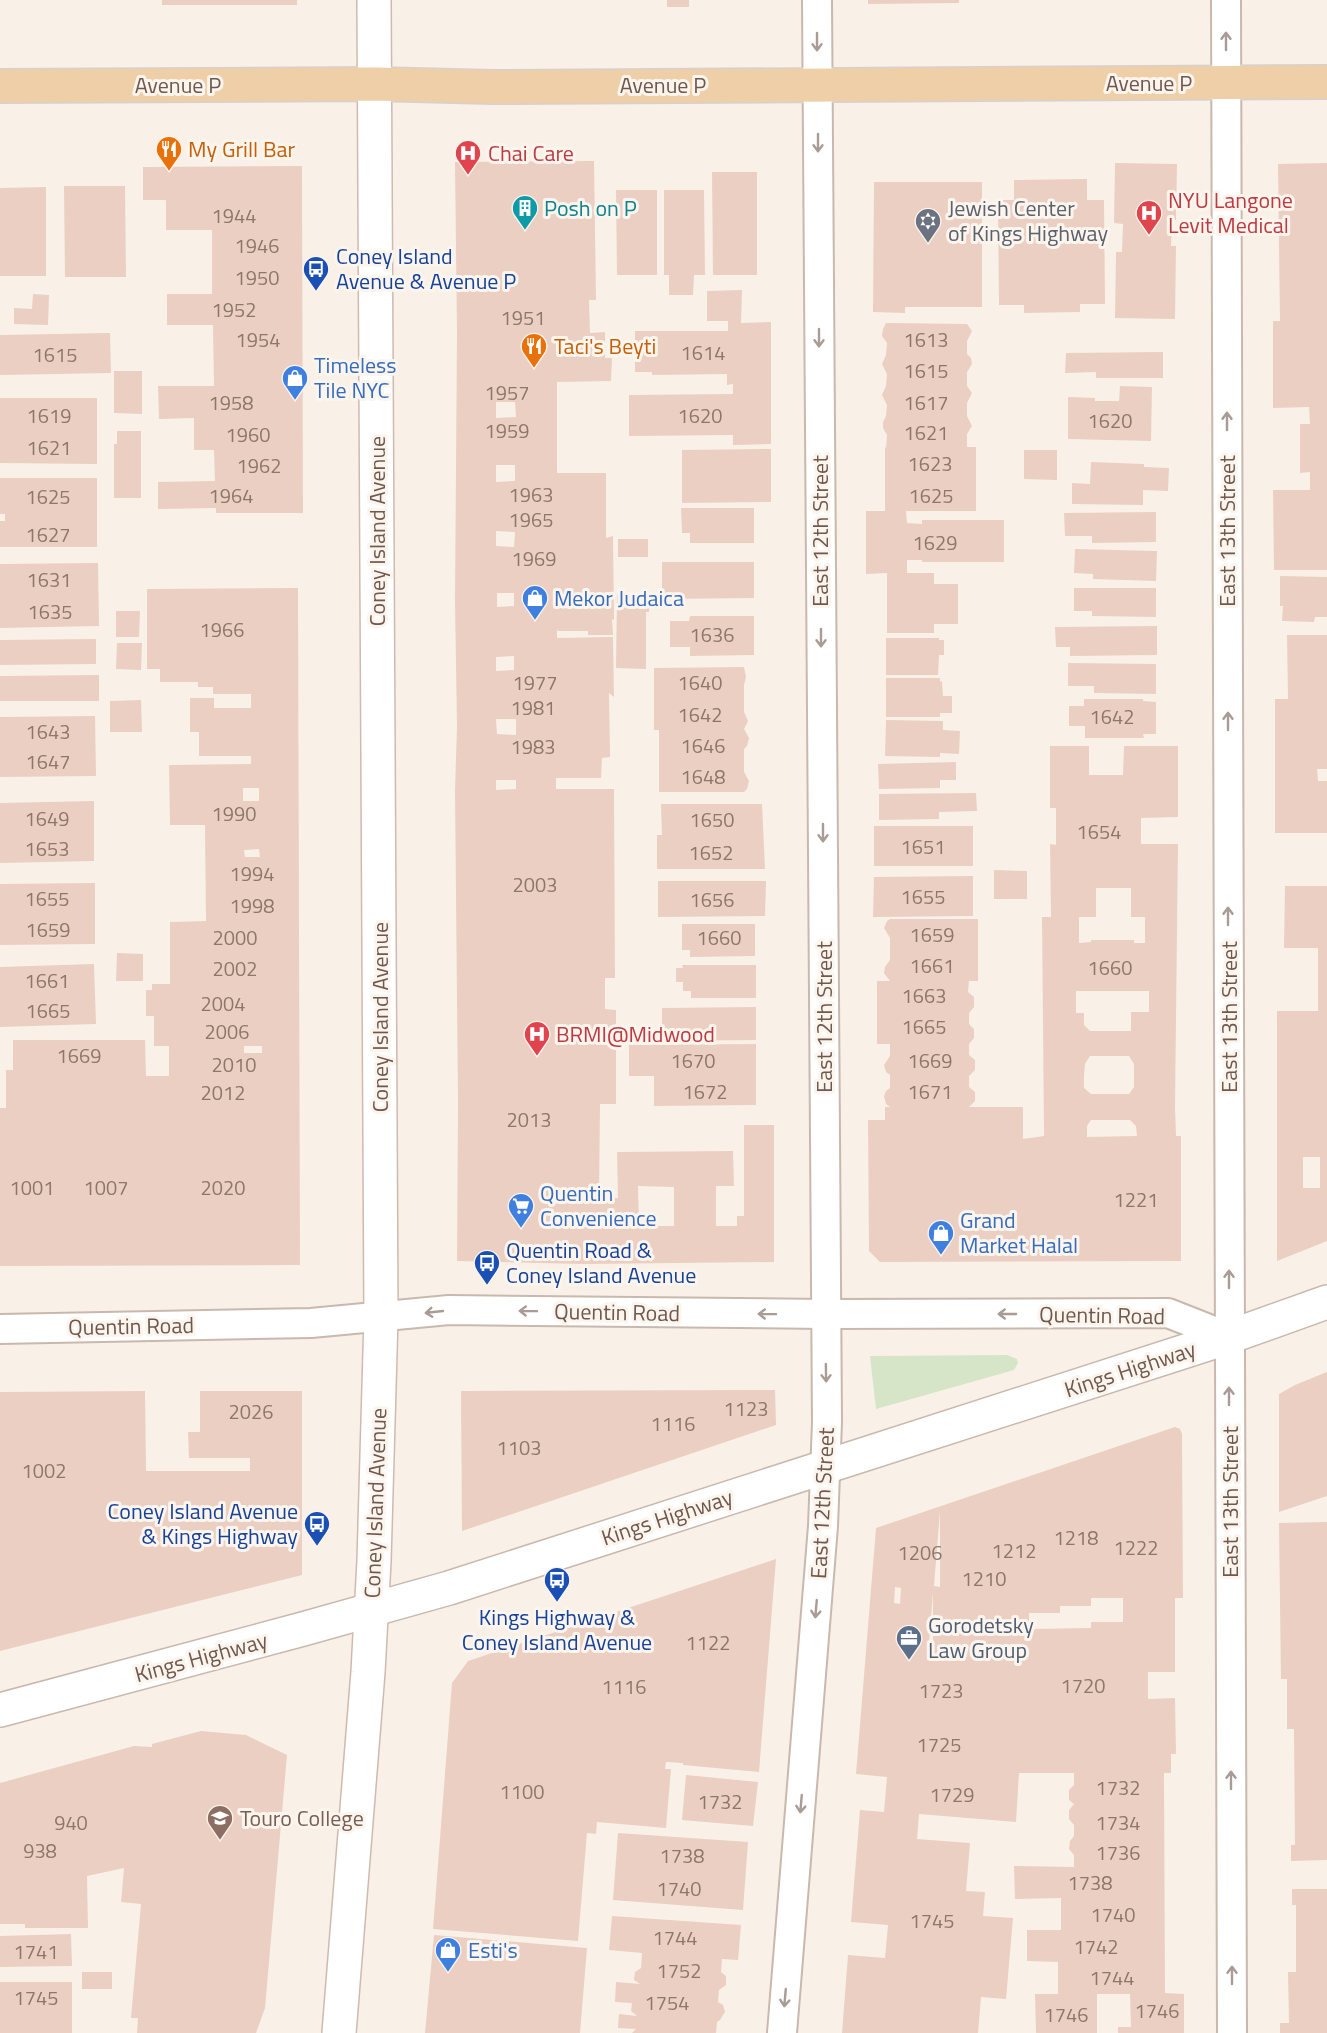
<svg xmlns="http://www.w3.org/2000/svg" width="1327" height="2033" font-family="'Titillium Web',sans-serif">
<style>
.green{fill:#d6e5c7}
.building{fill:#ebcfc2;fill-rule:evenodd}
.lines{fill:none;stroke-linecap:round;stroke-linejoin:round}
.minor-casing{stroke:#c9b8ae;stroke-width:32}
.tertiary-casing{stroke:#c9b8ae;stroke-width:36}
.secondary-casing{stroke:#cebaaf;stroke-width:36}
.primary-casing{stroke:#d7d0ce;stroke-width:36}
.minor{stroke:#fff;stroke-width:28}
.tertiary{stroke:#fff;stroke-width:33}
.secondary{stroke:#fff;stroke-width:33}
.primary{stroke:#efcfa8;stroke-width:33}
.oneway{stroke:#a99b95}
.labels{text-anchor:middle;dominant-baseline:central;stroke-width:6;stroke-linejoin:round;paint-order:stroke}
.number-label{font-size:20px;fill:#8e766c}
.street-label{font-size:22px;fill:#6f584f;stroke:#fcf5ed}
.food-label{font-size:22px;fill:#c56008;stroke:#fcf5ed;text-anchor:start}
.health-label{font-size:22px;fill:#be3a42;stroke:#fcf5ed;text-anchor:start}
.culture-label{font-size:22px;fill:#0d838f;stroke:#fcf5ed;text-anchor:start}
.worship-label{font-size:22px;fill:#5b616d;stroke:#fcf5ed;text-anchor:start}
.transit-label{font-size:22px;fill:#164399;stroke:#fcf5ed;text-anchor:start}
.shop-label{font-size:22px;fill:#366cbe;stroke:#fcf5ed;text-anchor:start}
.service-label{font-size:22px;fill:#4e5e75;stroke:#fcf5ed;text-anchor:start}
.education-label{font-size:22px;fill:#785e54;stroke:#fcf5ed;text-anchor:start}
</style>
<rect width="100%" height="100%" fill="#f9f1e7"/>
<!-- green -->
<path class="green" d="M1007,1355L1017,1359L1018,1363L1014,1370L876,1409L870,1356Z"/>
<!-- building -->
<g class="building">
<rect x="162" y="0" width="135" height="5"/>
<rect x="667" y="0" width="22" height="7"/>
<path d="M868,0H959V3L868,4Z"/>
<path d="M594,161L596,300H589L590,333L605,332V358H612L611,381L557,382V473H606V538L613,536L614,620L612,619L613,635H588V631H558L557,629V638L613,637L614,697L609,693L610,757L602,758L601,778H556V789H614L615,978H605V1009L616,1010V1104H600L599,1198H618L617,1152L733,1151L734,1186H716V1226H737V1216H744V1125H774V1262L585,1264L457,1261L458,1104L455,790L457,727L455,601L457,333L455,162ZM496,402H515L516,417L496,418ZM496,465H515V481L496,482ZM496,531L515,532L514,547L496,546ZM497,593H514V606L497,607ZM514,656V670L496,671V657ZM496,719H516V735L497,734ZM496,780H516V789L496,790ZM638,1186L674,1187V1226H639Z"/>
<path d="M1115,163L1177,164L1176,220H1172L1171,246H1176L1175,319L1115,318L1116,252H1122L1123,224L1114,223Z"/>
<path d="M1327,163V570H1274L1273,490H1310V472L1300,473V424H1310L1309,407L1273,408V321H1280L1278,164Z"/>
<path d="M302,166L303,513H216V508L158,509V482L215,481L214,450H194V418L159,419L158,386H214L213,325H167V294H212V230H166V200H143V167Z"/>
<path d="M712,172H757V275H713Z"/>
<path d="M1087,179V200H1104L1105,304H1080V312L1024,313V305H999L998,200H1014V180Z"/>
<path d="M874,182H982V307H905V313L873,312Z"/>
<path d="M64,186H125L126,277H65Z"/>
<path d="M46,187V276H0V188Z"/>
<path d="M616,190H657V275H617Z"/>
<path d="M664,190H704L705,275H694L693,295H669V275H664Z"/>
<path d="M742,290L741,323L771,322V444L733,445V435L629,436V395L733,394V384L727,385V374L652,375V372H635V331H728V321H707V291Z"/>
<path d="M33,294L49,295L48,325L14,324V308L32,309Z"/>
<path d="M886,323L967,324L972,331L967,341V354L971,358L972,364L967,372V386L972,393L967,403V416L972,426L967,434V447H976V511H906L907,523L922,524V520H1004V562H922V560H907V573H934V584H958V624H934V633H887V573L866,574V511H885V447L886,448L887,435L883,428V422L886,416L887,405L882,395L886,386L887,374L882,364L886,355L887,343L882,336L883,329Z"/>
<path d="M110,333L111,373L0,375V335Z"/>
<path d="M1163,352V378H1096V372L1065,373L1066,353Z"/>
<path d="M114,371H142V414L114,413Z"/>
<path d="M1120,386L1152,387L1151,441L1068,439V397L1095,398V401H1119Z"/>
<path d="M0,398H97V464L0,463Z"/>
<path d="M117,431H141V498H114V444H117Z"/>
<path d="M771,449V502L682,503V450Z"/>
<path d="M1024,450H1057V480L1024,479Z"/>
<path d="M1091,462L1144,464V467L1169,468L1168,491L1143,490V505L1072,504V483L1090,484Z"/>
<path d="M0,478H97V547H0V521H5V514H0Z"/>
<path d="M681,508H754V543H690V533H682Z"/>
<path d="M1156,512V542L1092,543V536H1065L1064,513Z"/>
<rect x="618" y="539" width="30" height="18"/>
<path d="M1075,549L1157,551L1156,581L1093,579V574L1074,573Z"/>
<path d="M662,562H754V598L662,599Z"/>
<path d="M98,563L99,626L0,628V564Z"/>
<path d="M1280,576L1327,577V617H1315L1314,622L1282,621L1283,606H1280Z"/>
<path d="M298,588L300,1265L0,1266V1108H6V1070H13V1040H145L146,1076H169V1046H154V1016H146V990H152V984H170V922L206,921L205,825H170L169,765L251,764V756H199V732H190V698H214V708H251V694H213V687H198V682H160V669H147V589ZM243,788H259V801H243ZM259,849L260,857H245L244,850ZM244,1046H262V1053H244Z"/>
<path d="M1074,588H1156V617L1092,616V611H1074Z"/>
<path d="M617,594H649V612H646V669L616,668Z"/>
<path d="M116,611H140L139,637H116Z"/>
<path d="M690,616H754V655L690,656V647H670V621H689Z"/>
<path d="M1157,626V655L1070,656V647H1056L1055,627Z"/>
<path d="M1287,635H1327V769H1317L1318,781H1327V833H1275V699H1288Z"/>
<path d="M886,638H939V640H944V655H939L938,675H886Z"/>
<path d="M96,639V664L0,665V640Z"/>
<path d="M117,643H142L141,670L116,669Z"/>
<path d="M1068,663L1156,664V694L1094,693V686H1068Z"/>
<path d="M744,667L746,677L744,685V712L748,721L744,729L749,738L747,746L744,749V772L749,781L747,789L744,792H659V730H654V668Z"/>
<path d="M99,675V701H0V676Z"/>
<path d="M886,678H940V682L942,681L943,696H952V713H940V717H886Z"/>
<path d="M1084,699H1143V701L1156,702V734H1143L1144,738H1085V726H1069V706H1084Z"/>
<path d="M141,700L142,732H110V701Z"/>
<path d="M95,716L96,776L0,777V717Z"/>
<path d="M886,720L943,721V730L960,731L959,754L940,753V757L885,756Z"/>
<path d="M1050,746H1089V775H1123L1124,746H1178V817L1141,818V844H1178L1175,1107L1176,1136H1181V1261L880,1262L869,1251L868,1120H885V1107H890L886,1104L884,1096L886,1091L890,1088V1075L886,1072L884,1065L890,1056V1044H877V981H890L884,973L885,967L890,960V938L884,928L887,921L890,919H978V981H969L968,992L974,997V1007L969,1013V1024L974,1029V1038L969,1044V1055L975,1060V1070L969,1076V1087L975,1092V1101L969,1107H1023V1139L1044,1136L1042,917H1051L1050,844L1056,845V808H1050ZM1096,888H1131V917H1145V943H1134V940H1091V942L1079,943V917H1096ZM1076,991H1149V1012H1131V1031H1090L1084,1025V1013H1076ZM1090,1056H1129L1134,1064V1087L1129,1094H1091L1084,1088V1076L1085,1064ZM1091,1120H1130L1136,1126L1137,1136L1087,1137V1126Z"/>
<path d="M956,762V780H940V788L879,789L878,764Z"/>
<path d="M976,793L977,811L939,812V819L879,820V794Z"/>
<path d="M94,801V861L0,863V803Z"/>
<path d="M661,804H762L765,869H657V835H662Z"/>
<rect x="874" y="826" width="99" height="40"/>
<path d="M994,870L1027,871V899H994Z"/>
<path d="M973,876V916L873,917L874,877Z"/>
<path d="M658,881H766L765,916L658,917Z"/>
<path d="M95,883V944L0,945V884Z"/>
<path d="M1285,886H1327V1241L1277,1261V1011H1318V948H1284ZM1303,1157H1320V1188H1303Z"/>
<path d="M682,924H755V956L690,957V950H682Z"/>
<path d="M117,953L143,954V981H116Z"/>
<path d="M94,964L96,1024L0,1027V967Z"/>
<path d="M682,965H756V998H691V991H683V982H676V968H683Z"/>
<path d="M756,1007V1040L662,1041V1008Z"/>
<path d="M756,1044V1105L654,1106V1076H629V1045Z"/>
<path d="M1327,1372V1496L1279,1512V1394L1295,1385Z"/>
<path d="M775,1390L776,1425L462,1531L461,1391Z"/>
<path d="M145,1391L146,1471H250V1458H189L188,1432H200V1391H302V1575L0,1651V1392Z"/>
<path d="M1175,1427L1180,1429L1182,1434L1183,1598H1175V1672H1148V1699L1175,1698L1176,1754H1171V1773H1164L1165,1993L1184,1994V2033H1118V2027H1131L1130,1994H1097V2033H1036L1035,1994H1058V1962L1027,1961V1930H1061V1898L1015,1899L1014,1866L1074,1867V1855L1069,1849L1070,1841L1074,1836V1825L1069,1819V1810L1074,1804L1069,1800V1790L1074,1785V1773H1019L1016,1822L919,1814L917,1839L970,1843L966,1891L985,1892L983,1916L1013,1918L1006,1999L981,1997L978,2033H842L848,1955L885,1958L888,1925L851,1922L860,1810L884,1812L887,1777L856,1774L876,1528ZM940,1511V1587L934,1586ZM895,1587L901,1588L900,1604L894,1603ZM933,1592V1656H928ZM1091,1598H1123V1622H1091V1628L1029,1629V1613H1060V1606H1091Z"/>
<path d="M1327,1522V1860L1291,1861V1845H1295L1294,1729H1287V1679H1281L1279,1523Z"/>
<path d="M776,1559L759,1772L683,1765V1763L666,1762L665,1769H671L666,1828L597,1822L596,1834L587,1833L578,1941L433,1929L452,1683L468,1661Z"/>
<path d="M201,1731L246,1735L287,1755L265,2008L256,2033H137L138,2018H131L141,1904L121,1902L124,1868L87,1876L88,1928H25V1924H0V1783L134,1746L152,1747V1744Z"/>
<path d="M686,1775L758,1782L753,1826L682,1820Z"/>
<path d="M618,1833L748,1842L743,1910L613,1900Z"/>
<path d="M1292,1889H1327V2033H1280V2023H1289L1288,1972H1296V1905H1292Z"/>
<path d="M612,1916L741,1925L738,1960L722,1959L721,1972L726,1976V1985L719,1990L718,2002L723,2005L725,2012L720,2020L717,2022L716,2033H632L636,2029L618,2028L619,2014L637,2016L631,2011L632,2003L615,2002L616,1982L640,1984L634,1980L635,1972L641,1968L642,1953L609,1950Z"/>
<path d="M71,1934L72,1966L0,1967V1936Z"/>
<path d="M434,1935L587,1948L580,2033H425Z"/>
<rect x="82" y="1972" width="30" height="17"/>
<rect x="0" y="1982" width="72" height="51"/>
</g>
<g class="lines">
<!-- minor casing -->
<g class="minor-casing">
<g id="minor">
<path d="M1226,0L1232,2033"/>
<path d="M0,1329L311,1323L449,1310L826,1314L1168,1313L1229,1337"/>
<path d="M782,2033L823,1526L827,1422L817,0"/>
</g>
</g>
<!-- tertiary casing -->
<g class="tertiary-casing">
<path id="tertiary" d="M0,1710L303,1629L449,1588L1229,1337L1327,1302"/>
</g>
<!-- secondary casing -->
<g class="secondary-casing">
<path id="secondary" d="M339,2033L368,1672L374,1561L381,1317L374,0"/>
</g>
<!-- primary casing -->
<g class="primary-casing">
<path id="primary" d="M0,86L374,84L493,87L1327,82"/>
</g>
<!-- minor -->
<use href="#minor" class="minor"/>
<!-- tertiary -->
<use href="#tertiary" class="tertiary"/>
<!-- secondary -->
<use href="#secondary" class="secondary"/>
<!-- primary -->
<use href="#primary" class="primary"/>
</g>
<!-- one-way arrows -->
<defs><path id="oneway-shaft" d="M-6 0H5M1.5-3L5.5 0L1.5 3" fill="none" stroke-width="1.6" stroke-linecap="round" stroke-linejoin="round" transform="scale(1.5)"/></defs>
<g class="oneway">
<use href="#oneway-shaft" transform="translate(1226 41) rotate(-90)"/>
<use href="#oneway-shaft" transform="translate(817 42) rotate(90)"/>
<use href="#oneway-shaft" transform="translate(818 143) rotate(90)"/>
<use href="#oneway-shaft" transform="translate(819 338) rotate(90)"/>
<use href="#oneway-shaft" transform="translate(1227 421) rotate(-90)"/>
<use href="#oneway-shaft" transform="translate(821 638) rotate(90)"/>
<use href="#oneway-shaft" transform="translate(1228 721) rotate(-90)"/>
<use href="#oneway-shaft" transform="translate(823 833) rotate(90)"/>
<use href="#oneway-shaft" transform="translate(1228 916) rotate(-90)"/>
<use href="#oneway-shaft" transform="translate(1229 1279) rotate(-90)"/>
<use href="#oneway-shaft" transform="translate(528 1311) rotate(-179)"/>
<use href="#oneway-shaft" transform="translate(434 1312) rotate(174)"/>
<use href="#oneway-shaft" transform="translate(767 1314) rotate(-179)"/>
<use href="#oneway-shaft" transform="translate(1007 1314) rotate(180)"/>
<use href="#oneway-shaft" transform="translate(826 1373) rotate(89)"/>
<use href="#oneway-shaft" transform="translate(1229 1396) rotate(-90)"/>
<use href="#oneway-shaft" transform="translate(816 1609) rotate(95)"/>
<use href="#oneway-shaft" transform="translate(1231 1780) rotate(-90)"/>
<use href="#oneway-shaft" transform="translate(801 1804) rotate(95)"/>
<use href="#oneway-shaft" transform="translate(1232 1975) rotate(-90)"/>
<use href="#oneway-shaft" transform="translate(785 1998) rotate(95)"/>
</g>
<!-- icons -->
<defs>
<g id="restaurant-pin" transform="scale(1.35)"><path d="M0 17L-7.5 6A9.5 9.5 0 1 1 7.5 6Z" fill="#e8710a" stroke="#fcf5ed"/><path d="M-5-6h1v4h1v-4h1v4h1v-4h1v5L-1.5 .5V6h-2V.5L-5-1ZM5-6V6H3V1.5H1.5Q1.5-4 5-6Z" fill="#fff"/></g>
<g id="hospital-pin" transform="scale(1.35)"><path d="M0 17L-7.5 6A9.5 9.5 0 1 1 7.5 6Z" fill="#e0444e" stroke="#fcf5ed"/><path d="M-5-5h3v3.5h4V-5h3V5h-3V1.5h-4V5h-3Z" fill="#fff"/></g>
<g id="building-pin" transform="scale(1.35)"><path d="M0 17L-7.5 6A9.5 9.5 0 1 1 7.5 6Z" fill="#0f9aa8" stroke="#fcf5ed"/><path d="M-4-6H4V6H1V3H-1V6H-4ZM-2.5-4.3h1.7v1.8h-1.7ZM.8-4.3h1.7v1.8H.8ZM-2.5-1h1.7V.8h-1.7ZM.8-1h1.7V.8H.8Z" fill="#fff"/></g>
<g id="synagogue-pin" transform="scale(1.35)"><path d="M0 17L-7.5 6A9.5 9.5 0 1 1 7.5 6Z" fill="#6b7280" stroke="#fcf5ed"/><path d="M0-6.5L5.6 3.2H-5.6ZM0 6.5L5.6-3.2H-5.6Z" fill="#fff"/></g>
<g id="bus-pin" transform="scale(1.35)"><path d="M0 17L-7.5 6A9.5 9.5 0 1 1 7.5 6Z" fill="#1a4fb4" stroke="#fcf5ed"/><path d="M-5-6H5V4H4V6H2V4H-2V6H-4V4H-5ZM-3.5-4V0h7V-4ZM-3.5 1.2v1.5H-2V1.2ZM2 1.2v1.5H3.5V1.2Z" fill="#fff"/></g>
<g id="shop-pin" transform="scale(1.35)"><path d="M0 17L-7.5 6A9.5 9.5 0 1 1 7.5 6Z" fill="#3f7fe0" stroke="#fcf5ed"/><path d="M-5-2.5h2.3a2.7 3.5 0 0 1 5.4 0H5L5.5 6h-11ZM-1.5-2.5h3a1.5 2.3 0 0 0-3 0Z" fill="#fff"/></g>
<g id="supermarket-pin" transform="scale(1.35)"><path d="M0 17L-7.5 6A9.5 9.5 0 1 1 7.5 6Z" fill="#3f7fe0" stroke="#fcf5ed"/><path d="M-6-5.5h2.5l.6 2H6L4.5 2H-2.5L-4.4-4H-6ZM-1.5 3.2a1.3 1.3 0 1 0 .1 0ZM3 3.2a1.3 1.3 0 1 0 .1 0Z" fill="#fff"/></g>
<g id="office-pin" transform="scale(1.35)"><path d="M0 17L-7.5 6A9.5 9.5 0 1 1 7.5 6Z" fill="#5c6f8a" stroke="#fcf5ed"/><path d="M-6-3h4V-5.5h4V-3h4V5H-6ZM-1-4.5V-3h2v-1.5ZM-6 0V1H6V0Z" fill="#fff"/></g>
<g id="university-pin" transform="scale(1.35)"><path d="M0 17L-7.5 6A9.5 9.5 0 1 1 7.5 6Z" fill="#8d6e63" stroke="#fcf5ed"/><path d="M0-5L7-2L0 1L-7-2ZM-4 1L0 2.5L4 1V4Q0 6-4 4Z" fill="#fff"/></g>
</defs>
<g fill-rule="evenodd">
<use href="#restaurant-pin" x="169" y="149"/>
<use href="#hospital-pin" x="468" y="153"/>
<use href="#building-pin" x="525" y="208"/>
<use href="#hospital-pin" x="1149" y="213"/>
<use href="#synagogue-pin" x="928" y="221"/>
<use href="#bus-pin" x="316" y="269"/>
<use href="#restaurant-pin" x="534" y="346"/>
<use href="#shop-pin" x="295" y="378"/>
<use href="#shop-pin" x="535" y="598"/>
<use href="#hospital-pin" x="537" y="1034"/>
<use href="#supermarket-pin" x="521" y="1206"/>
<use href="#shop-pin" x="941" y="1233"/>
<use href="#bus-pin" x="487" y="1263"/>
<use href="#bus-pin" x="317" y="1524"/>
<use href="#bus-pin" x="557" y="1580"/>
<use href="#office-pin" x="909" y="1638"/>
<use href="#university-pin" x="220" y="1818"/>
<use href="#shop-pin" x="448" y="1950"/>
</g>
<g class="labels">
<!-- number labels -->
<g class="number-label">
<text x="234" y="215">1944</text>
<text x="257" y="245">1946</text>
<text x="257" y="277">1950</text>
<text x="234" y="309">1952</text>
<text x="523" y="317">1951</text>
<text x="258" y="339">1954</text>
<text x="926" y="339">1613</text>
<text x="703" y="352">1614</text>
<text x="55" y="354">1615</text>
<text x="926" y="370">1615</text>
<text x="507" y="392">1957</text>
<text x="231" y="402">1958</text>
<text x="926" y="402">1617</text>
<text x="49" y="415">1619</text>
<text x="700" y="415">1620</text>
<text x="1110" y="420">1620</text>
<text x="507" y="430">1959</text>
<text x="926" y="432">1621</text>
<text x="248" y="434">1960</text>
<text x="49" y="447">1621</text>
<text x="930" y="463">1623</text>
<text x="259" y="465">1962</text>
<text x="531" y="494">1963</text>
<text x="231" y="495">1964</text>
<text x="931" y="495">1625</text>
<text x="48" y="496">1625</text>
<text x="531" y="519">1965</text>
<text x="48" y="534">1627</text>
<text x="935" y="542">1629</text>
<text x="534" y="558">1969</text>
<text x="49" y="579">1631</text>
<text x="50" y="611">1635</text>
<text x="222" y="629">1966</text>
<text x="712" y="634">1636</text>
<text x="535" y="682">1977</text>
<text x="700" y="682">1640</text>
<text x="533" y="707">1981</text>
<text x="700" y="714">1642</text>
<text x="1112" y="716">1642</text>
<text x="48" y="731">1643</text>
<text x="703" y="745">1646</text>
<text x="533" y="746">1983</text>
<text x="48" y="761">1647</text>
<text x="703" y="776">1648</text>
<text x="234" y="813">1990</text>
<text x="47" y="818">1649</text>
<text x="712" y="819">1650</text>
<text x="1099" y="831">1654</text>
<text x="923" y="846">1651</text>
<text x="47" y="848">1653</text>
<text x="711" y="852">1652</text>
<text x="252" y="873">1994</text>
<text x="535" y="884">2003</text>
<text x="923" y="896">1655</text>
<text x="47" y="898">1655</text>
<text x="712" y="899">1656</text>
<text x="252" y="905">1998</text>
<text x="48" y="929">1659</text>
<text x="932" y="934">1659</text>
<text x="235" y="937">2000</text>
<text x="719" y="937">1660</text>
<text x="932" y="965">1661</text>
<text x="1110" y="967">1660</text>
<text x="235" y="968">2002</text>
<text x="47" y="980">1661</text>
<text x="924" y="995">1663</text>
<text x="223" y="1003">2004</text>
<text x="48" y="1010">1665</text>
<text x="924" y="1026">1665</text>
<text x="227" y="1031">2006</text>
<text x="79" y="1055">1669</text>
<text x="693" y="1060">1670</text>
<text x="930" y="1060">1669</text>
<text x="234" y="1064">2010</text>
<text x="705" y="1091">1672</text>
<text x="930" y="1091">1671</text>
<text x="223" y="1092">2012</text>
<text x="529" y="1119">2013</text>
<text x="32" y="1187">1001</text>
<text x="106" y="1187">1007</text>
<text x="223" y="1187">2020</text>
<text x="1136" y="1199">1221</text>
<text x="746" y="1408">1123</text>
<text x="251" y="1411">2026</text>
<text x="673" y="1423">1116</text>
<text x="519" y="1447">1103</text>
<text x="44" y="1470">1002</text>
<text x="1076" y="1537">1218</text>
<text x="1136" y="1547">1222</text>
<text x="1014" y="1550">1212</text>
<text x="920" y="1552">1206</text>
<text x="984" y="1578">1210</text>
<text x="708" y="1642">1122</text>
<text x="1083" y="1685">1720</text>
<text x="624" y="1686">1116</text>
<text x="941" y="1690">1723</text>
<text x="939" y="1744">1725</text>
<text x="1118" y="1787">1732</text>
<text x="522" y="1791">1100</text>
<text x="952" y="1794">1729</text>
<text x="720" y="1801">1732</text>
<text x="71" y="1822">940</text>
<text x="1118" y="1822">1734</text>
<text x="40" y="1850">938</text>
<text x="1118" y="1852">1736</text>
<text x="682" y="1855">1738</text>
<text x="1090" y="1882">1738</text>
<text x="679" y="1888">1740</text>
<text x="1113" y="1914">1740</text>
<text x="932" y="1920">1745</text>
<text x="675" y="1937">1744</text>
<text x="1096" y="1946">1742</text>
<text x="36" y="1951">1741</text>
<text x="679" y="1970">1752</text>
<text x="1112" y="1977">1744</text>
<text x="36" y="1997">1745</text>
<text x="667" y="2002">1754</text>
<text x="1157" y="2010">1746</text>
<text x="1066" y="2014">1746</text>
</g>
<!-- street labels -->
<g class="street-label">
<text x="1149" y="83">Avenue P</text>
<text x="178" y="85">Avenue P</text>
<text x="663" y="85">Avenue P</text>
<text transform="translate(377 531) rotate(-90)">Coney Island Avenue</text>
<text transform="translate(820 531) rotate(-90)">East 12th Street</text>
<text transform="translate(1227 531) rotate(-90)">East 13th Street</text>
<text transform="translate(380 1017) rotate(-90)">Coney Island Avenue</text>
<text transform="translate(824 1017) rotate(-90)">East 12th Street</text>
<text transform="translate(1229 1017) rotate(-90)">East 13th Street</text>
<text transform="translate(617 1312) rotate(1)">Quentin Road</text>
<text transform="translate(1102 1315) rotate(1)">Quentin Road</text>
<text transform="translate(131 1326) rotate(-1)">Quentin Road</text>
<text transform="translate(1130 1369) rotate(-18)">Kings Highway</text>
<text transform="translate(1230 1502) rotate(-90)">East 13th Street</text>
<text transform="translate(375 1503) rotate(-88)">Coney Island Avenue</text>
<text transform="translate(822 1503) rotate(-87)">East 12th Street</text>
<text transform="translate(667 1517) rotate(-18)">Kings Highway</text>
<text transform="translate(201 1657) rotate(-15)">Kings Highway</text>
</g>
<!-- food labels -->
<g class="food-label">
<text x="188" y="149">My Grill Bar</text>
<text x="554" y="346">Taci's Beyti</text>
</g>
<!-- health labels -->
<g class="health-label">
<text x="488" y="153">Chai Care</text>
<text x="1168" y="200">NYU Langone<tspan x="1168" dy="25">Levit Medical</tspan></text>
<text x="556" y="1034">BRMI@Midwood</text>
</g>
<!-- culture labels -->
<g class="culture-label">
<text x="544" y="208">Posh on P</text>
</g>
<!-- worship labels -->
<g class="worship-label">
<text x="948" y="208">Jewish Center<tspan x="948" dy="25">of Kings Highway</tspan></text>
</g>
<!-- transit labels -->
<g class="transit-label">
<text x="336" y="256">Coney Island<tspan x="336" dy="25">Avenue &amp; Avenue P</tspan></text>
<text x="506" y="1250">Quentin Road &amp;<tspan x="506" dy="25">Coney Island Avenue</tspan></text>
<text x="298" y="1511" text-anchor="end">Coney Island Avenue<tspan x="298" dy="25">&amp; Kings Highway</tspan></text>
<text x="557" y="1617" text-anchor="middle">Kings Highway &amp;<tspan x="557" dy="25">Coney Island Avenue</tspan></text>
</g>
<!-- shop labels -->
<g class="shop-label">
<text x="314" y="365">Timeless<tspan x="314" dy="25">Tile NYC</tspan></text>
<text x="554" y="598">Mekor Judaica</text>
<text x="540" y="1193">Quentin<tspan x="540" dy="25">Convenience</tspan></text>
<text x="960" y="1220">Grand<tspan x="960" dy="25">Market Halal</tspan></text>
<text x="468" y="1950">Esti's</text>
</g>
<!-- service labels -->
<g class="service-label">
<text x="928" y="1625">Gorodetsky<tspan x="928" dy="25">Law Group</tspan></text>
</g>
<!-- education labels -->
<g class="education-label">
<text x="240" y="1818">Touro College</text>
</g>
</g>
</svg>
